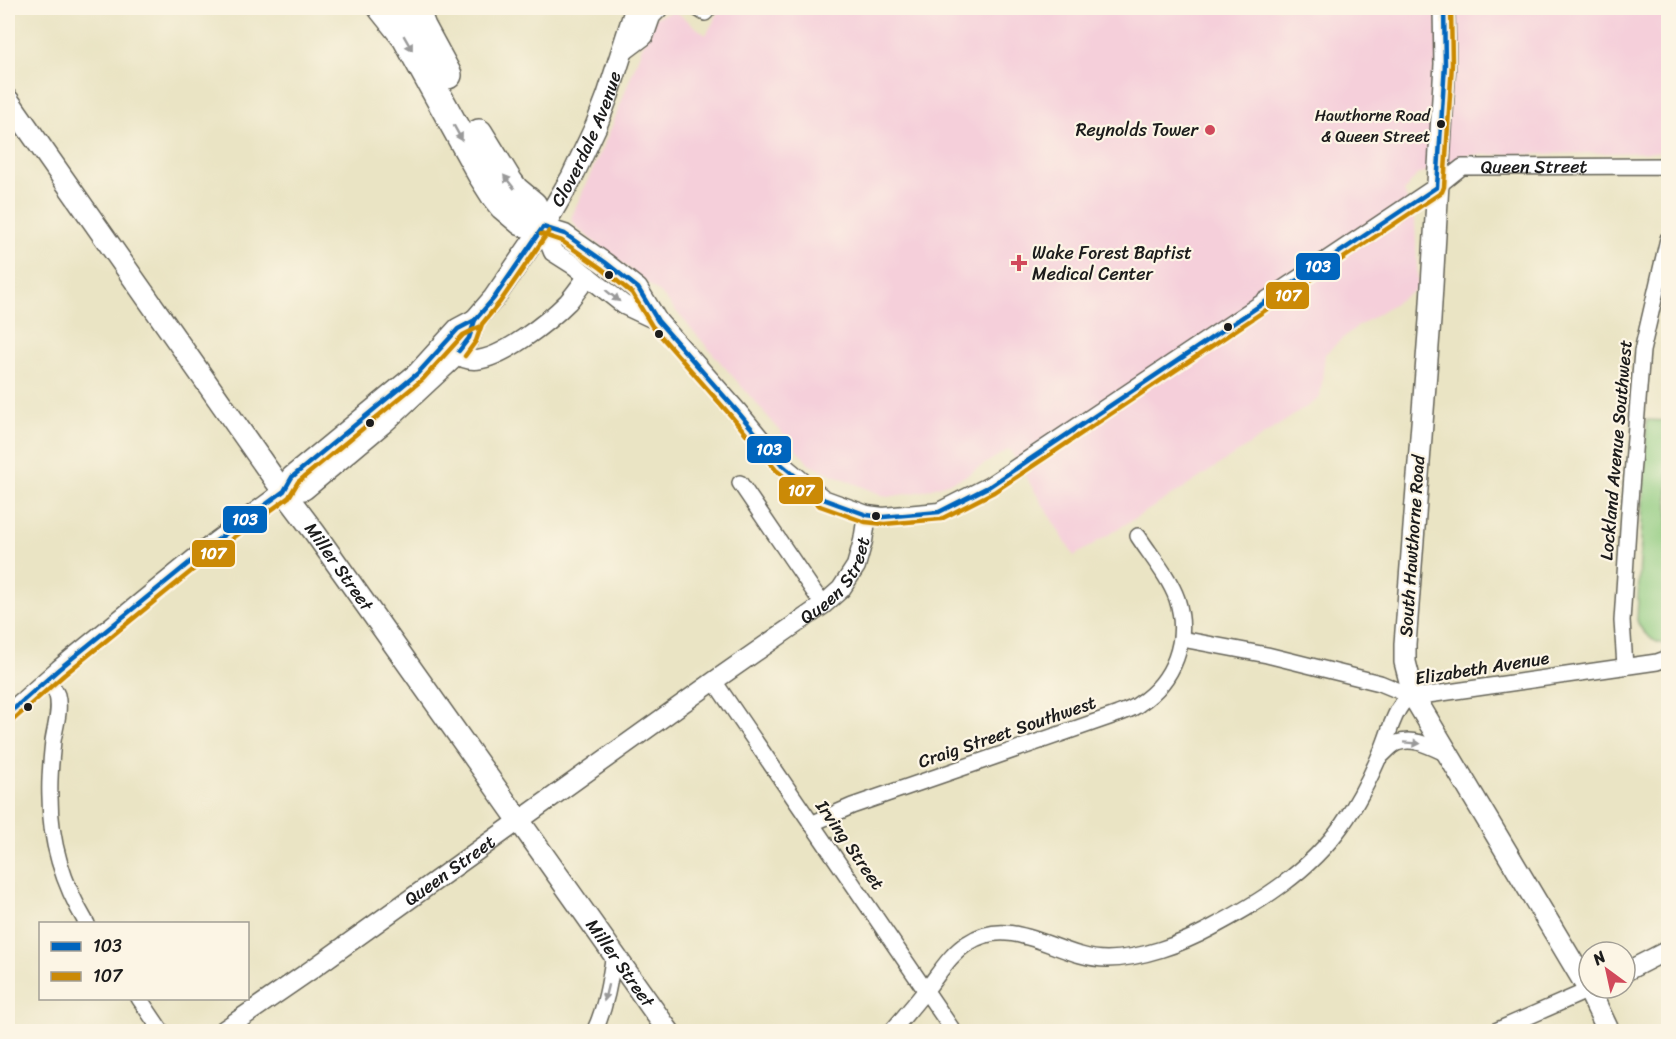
<svg xmlns="http://www.w3.org/2000/svg" width="1676" height="1039" font-family="Sriracha,sans-serif">
<style>
.built{fill:#f5cfda}
.green{fill:#90cb80;stroke:#56744e;stroke-width:1.5}
.lines{fill:none;stroke-linecap:round;stroke-linejoin:round}
.minor-casing{stroke:#646257;stroke-width:18}
.tertiary-casing{stroke:#646257;stroke-width:21}
.secondary-casing{stroke:#646257;stroke-width:24}
.motorway-casing{stroke:#646257;stroke-width:30}
.minor{stroke:#fff;stroke-width:15}
.tertiary{stroke:#fff;stroke-width:18}
.secondary{stroke:#fff;stroke-width:21}
.motorway{stroke:#fff;stroke-width:27}
.bus-1-casing{stroke:#fcf5e5;stroke-width:9}
.bus-2-casing{stroke:#fcf5e5;stroke-width:9}
.bus-1{stroke:#0065bd;stroke-width:4.5}
.bus-2{stroke:#cb8a06;stroke-width:4.5}
.oneway{fill:#999}
.bus-dot{fill:#1c1c1c;stroke:#fcf5e5;stroke-width:2}
.poi-dot{fill:#d1495b;stroke:#fcf5e5;stroke-width:2}
.labels{text-anchor:middle;dominant-baseline:central;stroke-width:4.5;stroke-linejoin:round;paint-order:stroke}
.bus-label{font-size:16px;fill:#1c1c1c;stroke:#fcf5e5;text-anchor:end}
.poi-label{font-size:18px;fill:#1c1c1c;stroke:#fcf5e5;text-anchor:end}
.street-label{font-size:18px;fill:#1c1c1c;stroke:#fcf5e5}
.line-badge{stroke:#fcf5e5;stroke-width:2}
.badge-label{font-size:16px;text-anchor:middle;font-weight:bold;fill:#fff}
</style>
<rect width="100%" height="100%" fill="#fcf5e5"/>
<filter id="ink" filterUnits="userSpaceOnUse"><feTurbulence type="fractalNoise" baseFrequency=".0167" numOctaves="2"/><feDisplacementMap in="SourceGraphic" scale="12" xChannelSelector="R" yChannelSelector="G"/><feConvolveMatrix kernelMatrix="1 2 1 2 8 2 1 2 1" color-interpolation-filters="sRGB"/></filter>
<filter id="wash" filterUnits="userSpaceOnUse"><feTurbulence type="fractalNoise" baseFrequency=".008" numOctaves="4" result="noise"/><feDisplacementMap in="SourceGraphic" scale="24" xChannelSelector="R" yChannelSelector="G"/><feGaussianBlur stdDeviation="1.35" result="paint"/><feColorMatrix in="noise" values="0 0 0 0 0 0 0 0 0 0 0 0 0 0 0 0 0 1.4 0 .05"/><feComposite in="paint" operator="in"/></filter>
<g filter="url(#wash)">
<rect width="100%" height="100%" fill="#eae4c4"/>
<!-- built -->
<path class="built" d="M721,8H1665L1668,152L1469,155L1417,175L1404,191L1415,223L1418,288L1351,331L1325,354L1320,398L1184,488L1074,556L1009,449L962,478L923,491L887,497L810,465L661,294L577,228L571,218L612,126L653,18L675,11L706,35Z"/>
<!-- green -->
<path class="green" d="M1647,420L1668,421V645C1655,644 1641,633 1637,620Z"/>
</g>
<g filter="url(#ink)">
<g class="lines">
<!-- minor casing -->
<g class="minor-casing">
<g id="minor">
<path d="M697,8L705,13L709,8"/>
<path id="s1" d="M1437,187L1462,167L1665,166L1668,169"/>
<path d="M740,483L823,605"/>
<path d="M1182,639L1267,655L1380,683L1414,697"/>
<path d="M1625,666L1622,621L1629,513L1642,351L1668,239"/>
<path d="M48,679C51,684 55,690 57,695C61,710 55,727 53,741C51,760 49,778 50,797C50,843 63,884 87,924"/>
<path d="M714,681L954,1032"/>
<path d="M1381,756C1386,752 1391,745 1397,743C1414,736 1433,748 1449,755"/>
<path d="M811,824L852,806L1118,714C1125,711 1133,709 1139,704C1174,681 1190,640 1177,599C1169,577 1151,556 1138,536"/>
<path d="M139,998L162,1032"/>
<path d="M594,1032C606,1007 610,980 614,953"/>
<path d="M891,1032C903,1018 915,1004 926,990C939,974 950,954 968,943C1014,913 1059,959 1107,959C1140,959 1182,944 1211,928C1260,902 1309,872 1342,825C1357,804 1372,774 1382,750C1389,734 1392,717 1402,704C1405,701 1410,699 1414,697L1657,662L1668,658"/>
<path d="M1493,1032L1589,990"/>
</g>
</g>
<!-- tertiary casing -->
<g class="tertiary-casing">
<g id="tertiary">
<path d="M543,227L565,234L605,262L638,288L658,321L738,412L782,465L823,499L867,515L883,517L939,512L990,486L1437,187"/>
<path d="M543,227L553,252L575,266L624,305L658,321"/>
<path d="M457,354C462,358 467,360 474,360C501,360 549,321 568,302C575,294 581,285 588,276"/>
<path d="M8,714L59,669L216,541L284,491"/>
<path d="M1625,972L1668,950"/>
<path id="s2" d="M221,1032L311,970L714,681L823,605L841,589L856,566L863,541L867,515"/>
</g>
</g>
<!-- secondary casing -->
<g class="secondary-casing">
<g id="secondary">
<path d="M1444,8L1445,64L1430,320L1405,644V662L1414,697L1589,990L1609,1032"/>
<path d="M623,50L643,35L650,15L657,8"/>
<path id="s3" d="M8,100L275,480L315,533L669,1032"/>
<path id="s4" d="M284,491L304,489L384,422L457,354L469,338L475,320L494,298L543,227L572,177L596,126L608,95L636,8"/>
<path d="M284,491L292,477L418,373L458,329L475,320"/>
</g>
</g>
<!-- motorway casing -->
<g class="motorway-casing">
<g id="motorway">
<path d="M382,8L406,38L481,174L495,196L503,206L522,222L543,227"/>
<path d="M415,8L422,27L448,75"/>
<path d="M479,133L509,182L515,190L533,205L543,227"/>
</g>
</g>
<!-- minor -->
<use href="#minor" class="minor"/>
<!-- tertiary -->
<use href="#tertiary" class="tertiary"/>
<!-- secondary -->
<use href="#secondary" class="secondary"/>
<!-- motorway -->
<use href="#motorway" class="motorway"/>
<!-- bus-1 casing -->
<g class="bus-1-casing">
<g id="bus-1">
<path d="M543,227L565,234L605,262L638,288L658,321L738,412L782,465L823,499L867,515L883,517L939,512L990,486L1437,187L1445,64L1444,8"/>
<path d="M459,351L469,338L475,320L494,298L543,227"/>
<path d="M8,714L59,669L216,541L284,491L292,477L418,373L458,329L475,320"/>
</g>
</g>
<!-- bus-2 casing -->
<g class="bus-2-casing">
<g id="bus-2">
<path d="M541,234L562,241L601,268L632,293L652,326L732,417L776,470L820,506L865,522L884,524L941,519L994,492L1442,192L1444,187L1452,64L1451,8"/>
<path d="M465,356L476,341L482,324L500,302L549,231"/>
<path d="M13,720L64,675L221,547L289,497L298,482L423,379L463,335L479,327"/>
</g>
</g>
<!-- bus-1 -->
<use href="#bus-1" class="bus-1"/>
<!-- bus-2 -->
<use href="#bus-2" class="bus-2"/>
</g>
<!-- one-way arrows -->
<defs><path id="oneway-solid" d="M-6-.8H1V-3.2L6.5 0L1 3.2V.8H-6Z" transform="scale(1.5)"/></defs>
<g class="oneway">
<use href="#oneway-solid" transform="translate(408 43) rotate(60)"/>
<use href="#oneway-solid" transform="translate(458 133) rotate(61)"/>
<use href="#oneway-solid" transform="translate(509 182) rotate(-128)"/>
<use href="#oneway-solid" transform="translate(613 296) rotate(39)"/>
<use href="#oneway-solid" transform="translate(1412 743) rotate(4)"/>
<use href="#oneway-solid" transform="translate(606 993) rotate(104)"/>
</g>
</g>
<!-- markers -->
<g class="bus-dot">
<circle cx="1441" cy="124" r="5"/>
<circle cx="609" cy="275" r="5"/>
<circle cx="1228" cy="327" r="5"/>
<circle cx="659" cy="334" r="5"/>
<circle cx="370" cy="423" r="5"/>
<circle cx="876" cy="516" r="5"/>
<circle cx="28" cy="707" r="5"/>
</g>
<g class="poi-dot">
<circle cx="1210" cy="130" r="6"/>
<path d="M1016 254h6v6h6v6h-6v6h-6v-6h-6v-6h6z"/>
</g>
<g class="labels">
<!-- bus labels -->
<g class="bus-label">
<text x="1430" y="115">Hawthorne Road<tspan x="1430" dy="21">&amp; Queen Street</tspan></text>
</g>
<!-- poi labels -->
<g class="poi-label">
<text x="1198" y="130">Reynolds Tower</text>
<text x="1032" y="253" text-anchor="start">Wake Forest Baptist<tspan x="1032" dy="21">Medical Center</tspan></text>
</g>
<!-- street labels -->
<g class="street-label">
<text stroke="none"><textPath href="#s4" startOffset="477">Cloverdale Avenue</textPath></text>
<text stroke="none"><textPath href="#s1" startOffset="104">Queen Street</textPath></text>
<text transform="translate(1616 450) rotate(-85)">Lockland Avenue Southwest</text>
<text transform="translate(1412 546) rotate(-86)">South Hawthorne Road</text>
<text stroke="none"><textPath href="#s3" startOffset="572">Miller Street</textPath></text>
<text stroke="none"><textPath href="#s2" startOffset="766">Queen Street</textPath></text>
<text transform="translate(1482 668) rotate(-9)">Elizabeth Avenue</text>
<text transform="translate(1007 732) rotate(-19)">Craig Street Southwest</text>
<text transform="translate(850 845) rotate(55)">Irving Street</text>
<text stroke="none"><textPath href="#s2" startOffset="280">Queen Street</textPath></text>
<text stroke="none"><textPath href="#s3" startOffset="1058">Miller Street</textPath></text>
</g>
</g>
<g class="line-badge">
<rect x="1295" y="252" width="46" height="29" rx="6" fill="#0065bd"/>
<rect x="1265" y="281" width="45" height="29" rx="6" fill="#cb8a06"/>
<rect x="746" y="435" width="46" height="29" rx="6" fill="#0065bd"/>
<rect x="778" y="476" width="46" height="29" rx="6" fill="#cb8a06"/>
<rect x="222" y="505" width="46" height="29" rx="6" fill="#0065bd"/>
<rect x="191" y="539" width="45" height="29" rx="6" fill="#cb8a06"/>
</g>
<g class="badge-label">
<text x="1318" y="272">103</text>
<text x="1288" y="301">107</text>
<text x="769" y="455">103</text>
<text x="801" y="496">107</text>
<text x="245" y="525">103</text>
<text x="213" y="559">107</text>
</g>
<!-- margin -->
<rect width="1676" height="1039" fill="none" stroke="#fcf5e5" stroke-width="30"/>
<!-- legend -->
<rect x="39" y="922" width="210" height="78" fill="#fcf5e5" stroke="#a29e95" stroke-width="1.5"/>
<rect x="51" y="942" width="30" height="9" fill="#0065bd" stroke="#a29e95" stroke-width="1.5"/>
<text x="93" y="952" font-size="18" fill="#1c1c1c">103</text>
<rect x="51" y="972" width="30" height="9" fill="#cb8a06" stroke="#a29e95" stroke-width="1.5"/>
<text x="93" y="982" font-size="18" fill="#1c1c1c">107</text>
<!-- north arrow -->
<g transform="translate(1607 970) rotate(327)"><circle r="28" fill="#fcf5e5" stroke="#a29e95" stroke-width="1.5"/>
<path d="M0-4.5L10 22L0 15L-10 22Z" fill="#d1495b"/>
<text y="-9" font-size="16" font-weight="bold" text-anchor="middle" fill="#1c1c1c">N</text>
</g>
</svg>
